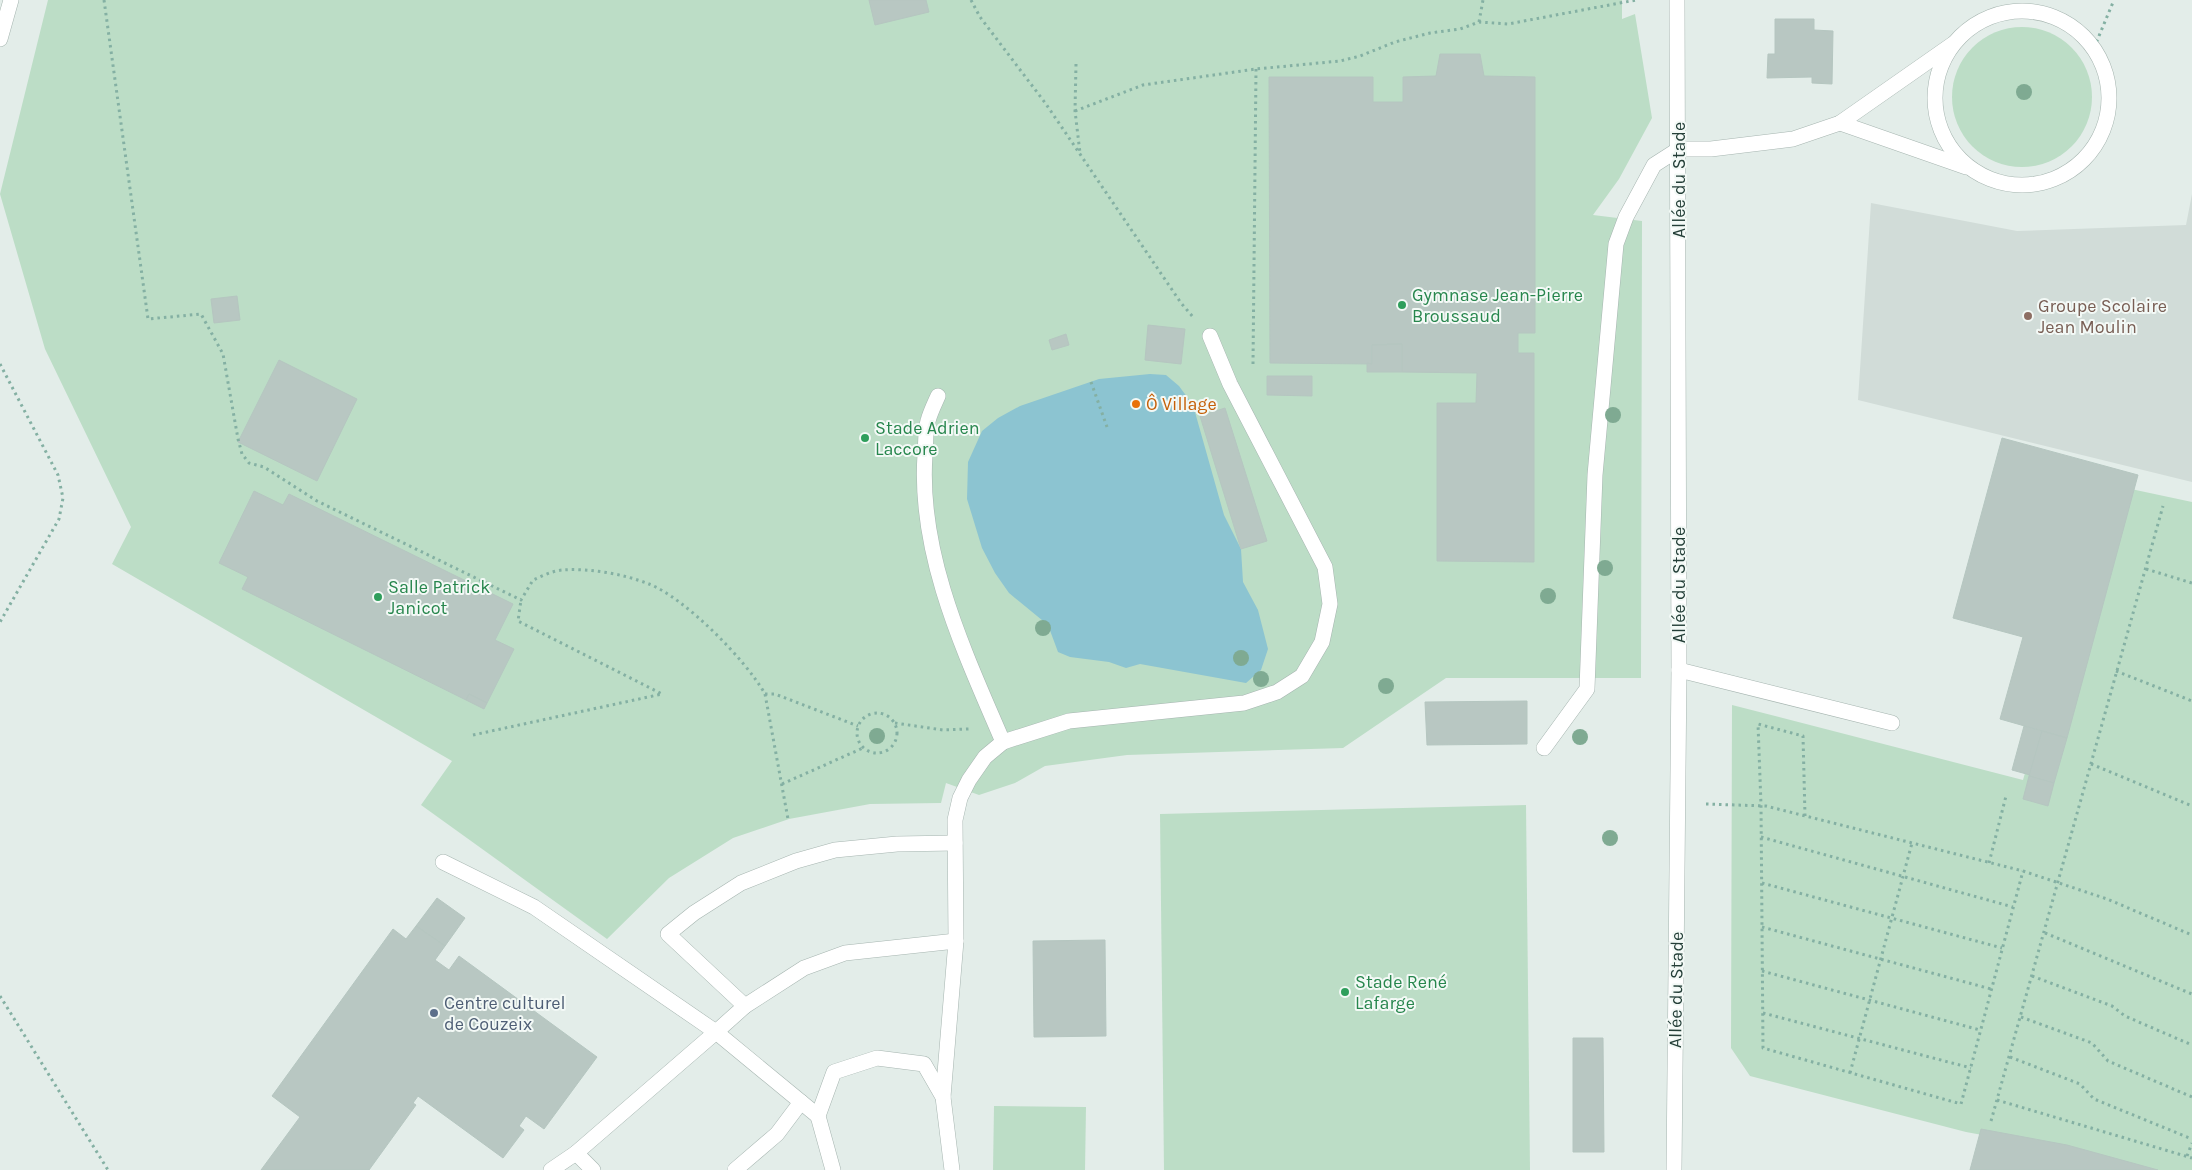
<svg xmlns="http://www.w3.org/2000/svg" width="2192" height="1170" font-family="Karla,sans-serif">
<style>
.built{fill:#d1dcd8}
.green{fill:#bcddc6}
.water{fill:#8cc4d1}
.building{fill:#b8c7c2;stroke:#b5c6c0}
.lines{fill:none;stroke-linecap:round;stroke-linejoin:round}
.minor-casing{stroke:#a6b5b0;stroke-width:16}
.path{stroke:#84b0a3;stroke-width:3;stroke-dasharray:2.5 4;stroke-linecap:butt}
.minor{stroke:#fff;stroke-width:15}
.tree{fill:#7faa92}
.leisure-dot{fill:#2e9e5b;stroke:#f3f9f6;stroke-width:2}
.education-dot{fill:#8d6e63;stroke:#f3f9f6;stroke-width:2}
.food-dot{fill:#e8710a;stroke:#f3f9f6;stroke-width:2}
.service-dot{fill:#5c6f8a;stroke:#f3f9f6;stroke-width:2}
.labels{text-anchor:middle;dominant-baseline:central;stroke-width:4;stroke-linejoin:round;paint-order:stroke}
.street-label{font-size:18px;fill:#233e37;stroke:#f3f9f6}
.leisure-label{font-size:18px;fill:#27864d;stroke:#f3f9f6;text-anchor:start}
.education-label{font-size:18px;fill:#785e54;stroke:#f3f9f6;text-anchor:start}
.food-label{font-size:18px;fill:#c56008;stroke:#f3f9f6;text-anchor:start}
.service-label{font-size:18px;fill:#4e5e75;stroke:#f3f9f6;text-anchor:start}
</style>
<rect width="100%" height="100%" fill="#e3ede9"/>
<!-- built -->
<path class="built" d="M2192,194V482L1858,400L1871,203L2017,231L2186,225Z"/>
<!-- green -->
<g class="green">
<path d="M48,0H1622V19L1635,14L1652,118L1619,179L1593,215L1642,221L1641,678H1446L1343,748L1127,755L1045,766L1015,783L979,795L946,783L941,803L870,804L789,819L733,838L669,878L607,939L421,805L452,761L112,564L131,527L45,349L0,194Z"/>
<circle cx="2022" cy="97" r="70"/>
<path d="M2131,489L2192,502V1170H2135L2063,1150L1966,1132L1750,1076L1731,1048L1732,705L2023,780L2035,738L2065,742Z"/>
<path d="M1526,805L1530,1170H1164L1160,814Z"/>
<path d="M994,1106L1086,1107L1085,1170H993Z"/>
</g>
<!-- water -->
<path class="water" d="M1150,374L1166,375L1179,386L1193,405L1224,515L1241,549L1243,582L1258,610L1268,649L1261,670L1246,683L1140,664L1126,668L1109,662L1070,657L1058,652L1048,625L1009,593L995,573L982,548L967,499L968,462L982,431L998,418L1020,406L1099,379Z"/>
<!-- building -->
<g class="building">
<path d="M869,0H926L929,12L875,25Z"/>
<path d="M1775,19H1814V30L1833,31L1832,84L1812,83V77L1767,78L1768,54H1775Z"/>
<path d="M1440,54H1480L1484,76L1535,77V333H1518V353H1534V562L1437,561V403H1476L1477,373L1402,372V344L1372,345V364L1270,363L1269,77H1373V102H1403V77L1436,76Z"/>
<path d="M237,296L240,320L214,323L211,299Z"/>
<path d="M1148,325L1185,329L1181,364L1145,360Z"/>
<path d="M1066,334L1069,345L1052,350L1049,340Z"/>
<path d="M1402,344V372H1367V363L1372,364V345Z"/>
<path d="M279,360L357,399L317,481L238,442Z"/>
<path d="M1267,376H1312V396L1267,395Z"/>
<path d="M1225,408L1267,541L1241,549L1200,416Z"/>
<path d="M2002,438L2138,475L2067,738L2000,719L2023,637L1953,618Z"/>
<path d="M254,491L283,505L289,494L513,604L495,640L514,649L487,703L469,694L466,700L242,589L248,577L219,563Z"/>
<path d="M469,694L487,703L484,709L466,700Z"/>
<path d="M1527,701V744L1427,745L1425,702Z"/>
<path d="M2024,726L2042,731L2030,775L2012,770Z"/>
<path d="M2042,731L2067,738L2054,783L2029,776Z"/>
<path d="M2029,776L2054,783L2048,806L2023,799Z"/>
<path d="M437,898L465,918L445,946L416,926Z"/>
<path d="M416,926L445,946L435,960L449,970L459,956L597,1057L544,1129L526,1116L519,1126L524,1130L503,1158L418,1096L413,1103L416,1105L369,1170H261L300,1117L272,1096L393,929L406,939Z"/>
<path d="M1105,940L1106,1036L1034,1037L1033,941Z"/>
<path d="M1573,1038H1603L1604,1152H1573Z"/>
<path d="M1981,1129L2067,1145L2158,1170H1970Z"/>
</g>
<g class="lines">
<!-- minor casing -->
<g class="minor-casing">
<g id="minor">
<circle cx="2022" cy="98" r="87"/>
<path d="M0,39L11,0"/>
<path d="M1840,123L1966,167"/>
<path d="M938,396C934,405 930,413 928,421C925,431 926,444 925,455C918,555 965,653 1003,742L985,757L969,780L960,798L955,820L956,941L943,1097"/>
<path d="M1679,670L1892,723"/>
<path d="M1003,742L1069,721L1244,703L1277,692L1302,676L1322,642L1330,604L1325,567L1230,384L1210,336"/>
<path d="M1544,748L1587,689L1595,475L1616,244L1626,217L1654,165L1679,149H1711L1793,139L1840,123L1953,44"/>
<path d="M443,862L534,907L716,1032L576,1153L593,1170"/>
<path d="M745,1006L804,968L845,953L956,941"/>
<path d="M818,1116L716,1032L745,1006L668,934L694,913L741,883L796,861L835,850L897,844L955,843"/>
<path d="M551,1170L576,1153"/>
<path d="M735,1170L777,1134L801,1102"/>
<path d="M833,1170L818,1116L834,1072L877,1058L924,1064L943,1097L952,1170"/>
<path d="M1674,1170L1679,670L1677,0"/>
</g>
</g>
<!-- path -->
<g class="path">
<path d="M104,0L148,319L201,314L223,354L238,439L242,454L249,463L264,467L317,501L521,600L533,580C542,576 552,571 562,570C589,568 624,574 649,584C685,598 746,660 765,694L788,819"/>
<path d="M971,0L980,17L1046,104L1181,303L1193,317"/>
<path d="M1479,22L1483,0"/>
<path d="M2094,48L2114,0"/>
<path d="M1076,64L1075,111L1080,153"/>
<path d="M1075,111L1143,85L1256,69L1340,61L1360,56L1395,42L1430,33L1460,29L1479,22L1508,24L1636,0"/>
<path d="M0,364L58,475L63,498L59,519L0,622"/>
<path d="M1253,364L1256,69"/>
<path d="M1091,382L1107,427"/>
<path d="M2146,569L2192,583"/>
<path d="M2116,671L2192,701"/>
<path d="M765,694H775L858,726"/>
<circle cx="877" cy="733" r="20"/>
<path d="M895,723L943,730L969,729"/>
<path d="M473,735L662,694L518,621L521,600"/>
<path d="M2091,764L2192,806"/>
<path d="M782,784L863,748"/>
<path d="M1706,804L1766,806L2023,871L2107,899L2192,935"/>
<path d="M1805,816L1803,736L1758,724L1761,805L1763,1048L1961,1104L2023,871"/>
<path d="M1761,837L2013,907"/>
<path d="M1989,863L2006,796"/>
<path d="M1762,883L2002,948"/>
<path d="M1762,927L1991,989"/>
<path d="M2045,933L2192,994"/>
<path d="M1762,971L1980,1030"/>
<path d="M2032,976L2112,1006L2125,1016L2192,1045"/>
<path d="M0,996L108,1170"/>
<path d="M1763,1013L1971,1068"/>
<path d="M2021,1017L2092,1043L2108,1061L2192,1097"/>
<path d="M2010,1057L2080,1084L2094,1099L2192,1139"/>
<path d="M1850,1073L1912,843"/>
<path d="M1997,1100L2192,1158"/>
<path d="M1991,1121L2163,506"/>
<path d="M2187,1156L2192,1143"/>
</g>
<!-- minor -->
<use href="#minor" class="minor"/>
</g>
<!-- trees -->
<g class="tree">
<circle cx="2024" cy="92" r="8"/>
<circle cx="1613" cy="415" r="8"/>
<circle cx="1605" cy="568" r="8"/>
<circle cx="1548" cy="596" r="8"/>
<circle cx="1043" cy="628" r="8"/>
<circle cx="1241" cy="658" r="8"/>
<circle cx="1261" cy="679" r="8"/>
<circle cx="1386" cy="686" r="8"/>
<circle cx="877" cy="736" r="8"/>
<circle cx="1580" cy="737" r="8"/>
<circle cx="1610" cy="838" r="8"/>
</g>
<!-- markers -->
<g class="leisure-dot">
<circle cx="1402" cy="305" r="5"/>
<circle cx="865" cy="438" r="5"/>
<circle cx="378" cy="597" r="5"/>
<circle cx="1345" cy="992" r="5"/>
</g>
<circle class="education-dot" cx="2028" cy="316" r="5"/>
<circle class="food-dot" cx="1136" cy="404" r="5"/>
<circle class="service-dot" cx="434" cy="1013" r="5"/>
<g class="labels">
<!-- street labels -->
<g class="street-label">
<text transform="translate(1679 180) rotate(-90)">Allée du Stade</text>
<text transform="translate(1679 585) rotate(-90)">Allée du Stade</text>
<text transform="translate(1676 990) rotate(-89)">Allée du Stade</text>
</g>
<!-- leisure labels -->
<g class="leisure-label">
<text x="1412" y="295">Gymnase Jean-Pierre<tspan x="1412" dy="21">Broussaud</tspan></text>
<text x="875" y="428">Stade Adrien<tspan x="875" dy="21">Laccore</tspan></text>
<text x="388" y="587">Salle Patrick<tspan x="388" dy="21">Janicot</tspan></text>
<text x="1355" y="982">Stade René<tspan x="1355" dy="21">Lafarge</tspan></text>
</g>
<!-- education labels -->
<g class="education-label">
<text x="2038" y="306">Groupe Scolaire<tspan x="2038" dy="21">Jean Moulin</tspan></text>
</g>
<!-- food labels -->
<g class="food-label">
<text x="1146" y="404">Ô Village</text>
</g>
<!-- service labels -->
<g class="service-label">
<text x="444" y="1003">Centre culturel<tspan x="444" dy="21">de Couzeix</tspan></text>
</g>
</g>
</svg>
